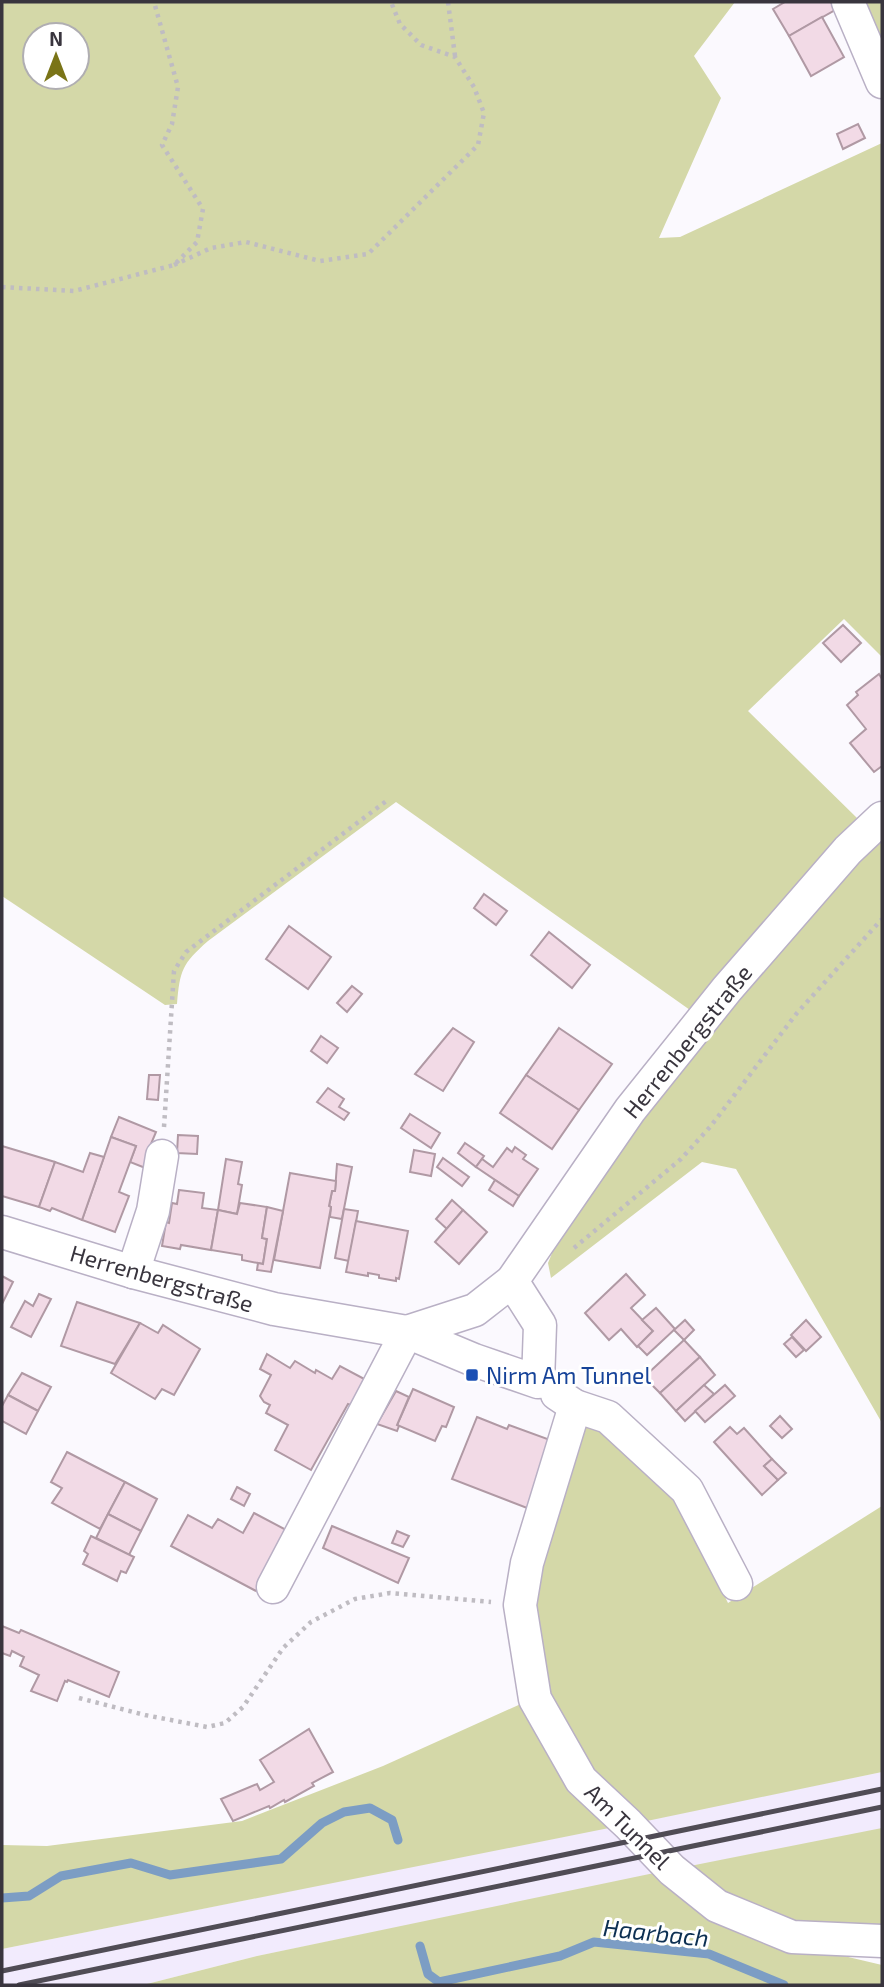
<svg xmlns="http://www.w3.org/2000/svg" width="884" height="1987" font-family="'Exo 2',sans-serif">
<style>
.built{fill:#f2ebfd}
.green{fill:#d4d8a8;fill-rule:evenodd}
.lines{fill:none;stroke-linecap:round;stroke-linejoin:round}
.stream{stroke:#7c9dc4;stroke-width:9}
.building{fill:#f2dae6;stroke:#b099a4;stroke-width:2}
.minor-casing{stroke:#b9b0c5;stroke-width:35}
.path{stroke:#bfbcc2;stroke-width:4.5;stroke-dasharray:3.5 5;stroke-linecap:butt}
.minor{stroke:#fff;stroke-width:32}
.rail{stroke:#504c55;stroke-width:5}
.transit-dot{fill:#1a4fb4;stroke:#fff;stroke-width:2.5}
.labels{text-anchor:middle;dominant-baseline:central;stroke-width:6;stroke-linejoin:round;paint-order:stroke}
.street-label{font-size:23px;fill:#39353e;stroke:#fff}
.transit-label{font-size:23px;fill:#164399;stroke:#fff;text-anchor:start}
.water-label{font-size:24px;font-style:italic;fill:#0d3052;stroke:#fff}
</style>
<rect width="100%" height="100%" fill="#fbf9fe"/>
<!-- built -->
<path class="built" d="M882,1772V1829L257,1956L143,1985H2V1949Z"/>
<!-- green -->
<g class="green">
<path d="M2,2H735L694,56L721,98L659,238L680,237L882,143V657L844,619L748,711L857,818L690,1010L396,802L208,941C182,964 180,970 177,1004L165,1005L2,896ZM35,35H77V77H35Z"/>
<path d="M862,2H882V51Z"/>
<path d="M882,837V1423L736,1169L702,1162L551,1278L548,1263L562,1229L638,1120L734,1000L855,863Z"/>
<path d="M589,1419L678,1499L728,1603L882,1506V1772L642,1822L591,1774L546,1694L531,1610L579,1427Z"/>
<path d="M523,1703L572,1784L609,1828L2,1949V1845L47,1846L242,1821L383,1766Z"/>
<path d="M882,1828V1927L796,1928L724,1898L685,1867Z"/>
<path d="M659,1872L789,1943L882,1965V1985H143L257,1956Z"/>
</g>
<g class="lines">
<!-- stream -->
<g class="stream">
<path d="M2,1898L29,1896L61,1876L131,1863L170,1875L281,1859L322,1823L344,1812L370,1808L392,1820L398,1840"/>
<path d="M420,1946L428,1974L439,1982L560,1956L594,1942L709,1954L784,1985"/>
</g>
</g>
<!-- building -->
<g class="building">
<path d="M785,2H831L835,10L789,36L773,9Z"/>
<path d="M822,17L844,57L811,76L789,36Z"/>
<path d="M858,124L865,138L843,149L837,134Z"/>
<path d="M843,625L861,643L841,662L823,643Z"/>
<path d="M879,674L882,679V766L874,772L850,743L866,729L847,705L858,695L856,692Z"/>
<path d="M484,894L507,911L496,925L474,908Z"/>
<path d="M289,926L331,957L308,989L266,959Z"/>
<path d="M549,932L590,965L572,988L531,955Z"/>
<path d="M352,986L362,994L347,1012L337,1003Z"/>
<path d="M453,1028L474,1042L443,1091L415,1074Z"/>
<path d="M559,1028L612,1064L579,1110L526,1075Z"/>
<path d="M321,1036L338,1048L327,1063L311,1051Z"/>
<path d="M149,1075H160L158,1100L147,1099Z"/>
<path d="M526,1075L579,1110L552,1149L500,1113Z"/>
<path d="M328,1088L344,1099L339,1107L349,1113L344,1120L317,1102Z"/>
<path d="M410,1114L440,1133L431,1148L401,1128Z"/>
<path d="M119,1117L156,1132L148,1151L153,1171L130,1162L136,1146L111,1137Z"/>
<path d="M178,1135L198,1136L197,1154L177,1153Z"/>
<path d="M111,1137L136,1146L119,1192L129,1196L115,1232L82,1220Z"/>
<path d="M465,1143L484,1156L476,1167L458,1153Z"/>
<path d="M2,1146L55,1162L39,1207L2,1196Z"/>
<path d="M515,1147L526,1155L523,1159L538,1169L519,1196L476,1167L482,1159L493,1167L507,1148L512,1152Z"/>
<path d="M414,1150L435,1154L431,1176L410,1172Z"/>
<path d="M90,1153L104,1157L82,1220L52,1208L50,1211L39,1207L55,1162L83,1172Z"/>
<path d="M443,1158L469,1177L462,1186L437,1167Z"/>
<path d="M226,1159L242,1162L238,1184L242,1185L237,1214L218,1210Z"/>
<path d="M337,1164L352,1167L342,1219L330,1217L331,1207L329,1206L332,1191H335Z"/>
<path d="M290,1173L336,1181L335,1191H332L329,1206L331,1207L320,1268L274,1260Z"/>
<path d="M495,1180L519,1196L513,1206L489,1190Z"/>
<path d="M179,1190L204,1193L202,1208L218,1210L211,1250L181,1245L180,1249L162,1246L166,1222L169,1223L172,1203L177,1204Z"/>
<path d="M452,1200L463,1210L447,1229L436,1219Z"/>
<path d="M240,1203L267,1207L262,1238L267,1239L263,1264L242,1260V1255L211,1250L218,1210L237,1214Z"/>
<path d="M267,1207L283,1211L271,1272L257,1270L258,1263L263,1264L267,1239L262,1238Z"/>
<path d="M344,1209L358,1211L349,1261L335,1258Z"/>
<path d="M463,1210L487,1232L459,1264L435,1242Z"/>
<path d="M356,1221L408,1231L399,1279L396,1278V1281L379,1278V1275L368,1273V1276L346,1272Z"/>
<path d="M626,1274L645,1295L631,1308L653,1331L637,1347L621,1329L609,1340L585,1313Z"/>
<path d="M2,1276L13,1282L2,1304Z"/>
<path d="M39,1294L51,1299L31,1337L11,1327L25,1301L33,1306Z"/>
<path d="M77,1302L140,1323L115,1364L61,1346Z"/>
<path d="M656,1308L675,1329L647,1355L638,1346L653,1331L642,1320Z"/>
<path d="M685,1320L694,1330L684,1340L674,1330Z"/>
<path d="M806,1320L821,1337L806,1351L791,1335Z"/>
<path d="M140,1323L158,1333L163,1325L200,1349L174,1395L162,1389L155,1399L111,1373Z"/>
<path d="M792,1337L804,1350L796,1357L784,1344Z"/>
<path d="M684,1340L700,1357L660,1393L644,1377Z"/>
<path d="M267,1354L290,1368L295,1361L315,1373L316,1370L332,1379L340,1366L368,1381L353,1406L348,1404L311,1470L275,1450L288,1425L266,1413L270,1405L264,1402L260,1396L271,1375L260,1369Z"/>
<path d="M700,1357L715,1375L676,1411L660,1393Z"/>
<path d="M22,1373L51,1387L38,1411L8,1395Z"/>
<path d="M704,1385L714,1394L685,1421L676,1411Z"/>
<path d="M725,1385L735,1396L705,1422L695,1411Z"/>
<path d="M413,1389L454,1407L446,1427L442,1426L435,1441L397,1425Z"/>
<path d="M396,1391L409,1397L397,1425L399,1426L397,1431L377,1424Z"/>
<path d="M8,1395L38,1411L26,1434L2,1421V1406Z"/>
<path d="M780,1416L792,1429L782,1438L770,1426Z"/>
<path d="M477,1417L507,1429L509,1425L553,1441L527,1508L452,1479Z"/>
<path d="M730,1427L737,1434L744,1428L772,1459L764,1466L778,1480L762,1495L714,1442Z"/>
<path d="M67,1452L125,1482L100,1529L52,1503L62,1488L51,1482Z"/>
<path d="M772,1459L786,1473L778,1480L764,1466Z"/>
<path d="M125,1482L157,1499L141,1531L108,1514Z"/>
<path d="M237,1487L250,1494L244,1506L231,1499Z"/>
<path d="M254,1513L290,1532L256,1591L171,1546L188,1515L212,1528L218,1519L243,1533Z"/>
<path d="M108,1514L141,1531L129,1555L96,1538Z"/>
<path d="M332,1526L409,1558L398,1583L323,1548Z"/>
<path d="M397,1531L409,1536L403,1547L392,1543Z"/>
<path d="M91,1536L134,1557L126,1573L121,1571L117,1581L83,1564L88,1554L84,1551Z"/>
<path d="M2,1626L19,1633L21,1630L119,1672L109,1697L68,1680L67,1682L65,1681L57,1701L31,1691L39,1675L20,1666L24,1657L12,1651L10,1656L2,1653Z"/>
<path d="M309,1729L333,1772L312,1783L314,1786L285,1802L284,1800L270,1808L269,1806L233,1821L221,1799L257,1784L260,1790L274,1782L260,1760Z"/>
</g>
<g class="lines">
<!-- minor casing -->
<g class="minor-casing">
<g id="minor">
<path d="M848,2L882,82"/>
<path d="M2,1232L133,1272L274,1309L407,1332L474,1360L538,1382L540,1325L512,1281"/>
<path d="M133,1272L153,1211L162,1156"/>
<path d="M407,1332L475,1310L512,1281L630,1110L727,989L848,850L882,818"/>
<path d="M557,1394L575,1406L608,1417L687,1490L736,1584"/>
<path d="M575,1406L527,1563L520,1605L535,1699L581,1780L628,1824L672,1870L717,1906L792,1937L882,1941"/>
<path d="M273,1587L407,1332"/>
</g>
</g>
<!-- path -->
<g class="path">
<path d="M448,2L455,56"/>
<path d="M174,265L211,248L246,242L320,261L368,254L478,145L484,113L474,87L455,57L421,45L400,24L391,2"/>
<path d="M2,287L74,291L174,265L197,242L203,209L162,145L172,124L178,87L154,2"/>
<path d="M164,1127L174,971L186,952L389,799"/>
<path d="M574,1248L681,1159L710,1127L797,1013L882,919"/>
<path d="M79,1698L145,1715L207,1727L225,1723L243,1707L283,1648L311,1622L355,1599L390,1593L491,1602"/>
</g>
<!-- minor -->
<use href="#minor" class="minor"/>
<!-- rail -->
<g class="rail">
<path d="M2,1971L882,1789"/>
<path d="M19,1985L882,1807"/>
</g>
</g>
<!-- markers -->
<rect class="transit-dot" x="465" y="1368" width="14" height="14" rx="3.5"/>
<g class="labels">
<!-- street labels -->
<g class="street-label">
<text transform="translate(687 1041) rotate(-51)">Herrenbergstraße</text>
<text transform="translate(162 1278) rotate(16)">Herrenbergstraße</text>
<text transform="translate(628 1826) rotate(45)">Am Tunnel</text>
</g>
<!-- transit labels -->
<g class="transit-label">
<text x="486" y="1375">Nirm Am Tunnel</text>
</g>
<!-- water labels -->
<g class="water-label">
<text transform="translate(656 1932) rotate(6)">Haarbach</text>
</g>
</g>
<!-- border -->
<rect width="884" height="1987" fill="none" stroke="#39353e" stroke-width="7"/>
<!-- north arrow -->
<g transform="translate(56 56)"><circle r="33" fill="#ffffff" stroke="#b0aeb2" stroke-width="2"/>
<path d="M0-5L12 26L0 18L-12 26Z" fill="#7a7417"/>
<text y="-10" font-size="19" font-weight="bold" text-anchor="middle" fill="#39353e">N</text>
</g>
</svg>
